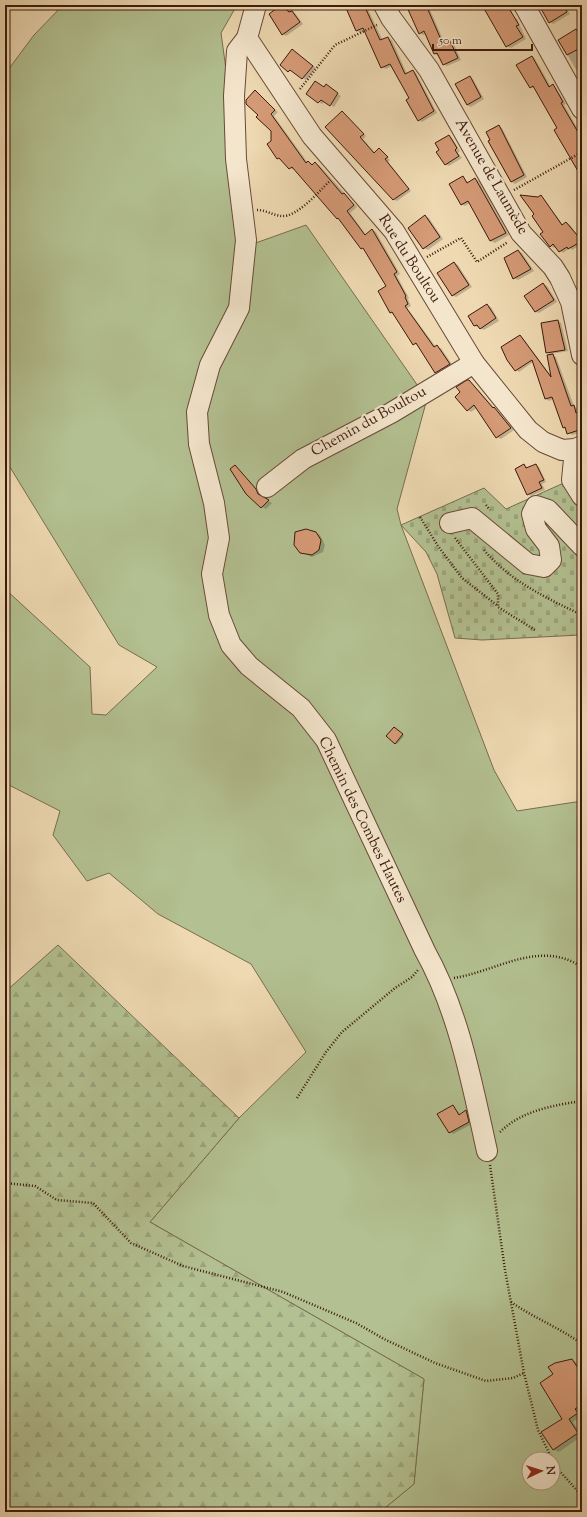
<svg xmlns="http://www.w3.org/2000/svg" width="587" height="1517" font-family="'Sorts Mill Goudy',serif">
<style>
.green{fill:#b3c091;stroke:#786d4f;fill-rule:evenodd}
.forest{fill:url(#forest-firs);stroke:#786d4f}
.cemetery{fill:url(#cemetery-stones);stroke:#786d4f}
.shadow{fill:#0003}
.building{fill:#d59a76;stroke:#3c1a0d}
.lines{fill:none;stroke-linecap:round;stroke-linejoin:round}
.minor-casing{stroke:#684a36;stroke-width:22}
.path{stroke:#3c1a0d;stroke-width:2.5;stroke-dasharray:1 2;stroke-linecap:butt}
.minor{stroke:#f4e6cd;stroke-width:20}
.labels{text-anchor:middle;dominant-baseline:central;stroke-width:4;stroke-linejoin:round;paint-order:stroke}
.street-label{font-size:15px;fill:#3c1a0d;stroke:#f4e6cd}
</style>
<defs>
<pattern id="forest-firs" width="22" height="20" patternUnits="userSpaceOnUse"><rect width="22" height="20" fill="#b3c091"/><path d="M5 1l3.5 6h-7zM16 11l3.5 6h-7z" fill="#9ba47c"/></pattern>
<pattern id="cemetery-stones" width="16" height="16" patternUnits="userSpaceOnUse"><rect width="16" height="16" fill="#b3c091"/><path d="M2 7V4a2 2 0 0 1 4 0v3zM10 15v-3a2 2 0 0 1 4 0v3z" fill="#9ba47c"/></pattern>
</defs>
<rect width="100%" height="100%" fill="#eed9b2"/>
<filter id="stains"><feTurbulence type="fractalNoise" baseFrequency=".005" numOctaves="4"/><feColorMatrix values="0 0 0 0 .2 0 0 0 0 .09 0 0 0 0 .02 0 0 0 .5 -.17"/></filter>
<radialGradient id="worn" r=".72"><stop offset=".6" stop-color="#630" stop-opacity="0"/><stop offset="1" stop-color="#630" stop-opacity=".3"/></radialGradient>
<!-- green -->
<path class="green" d="M63,5H237L221,33L250,245L306,225L427,399L397,509L401,525L494,770L517,811L582,801V1512H380L414,1484L424,1379L150,1222L239,1118L306,1052L251,964L158,914L109,873L87,881L53,835L60,811L5,783V589L90,667L92,714L106,715L157,667L119,645L5,459V74L34,35ZM529,1459H553V1483H529Z"/>
<!-- forest -->
<path class="forest" d="M58,945L239,1118L150,1222L424,1379L414,1484L380,1512H5V992Z"/>
<!-- cemetery -->
<path class="cemetery" d="M566,482L571,494L582,509V633L580,635L482,640L455,638L437,574L426,552L401,525L484,488L506,509Z"/>
<!-- shadow -->
<g class="shadow">
<path d="M282,5H289L303,24L286,36L283,34L270,14Z"/>
<path d="M346,5H366L383,41L388,38L392,40L407,74L413,71L416,73L437,113L422,122L419,120L411,98L392,66L386,69L382,67L365,31L361,33L357,31Z"/>
<path d="M407,5H428L444,42L449,40L453,42L461,60L447,66L443,64L438,56L435,54L426,34L423,35L420,33Z"/>
<path d="M476,5H507L513,17L517,19L526,39L511,48L507,46L485,7L480,9Z"/>
<path d="M540,5H565L570,14L553,24L550,22Z"/>
<path d="M576,30L582,34V80L559,40Z"/>
<path d="M293,50L316,68L306,80L281,65Z"/>
<path d="M532,57L535,59L551,87L556,88L566,104L564,105L582,136V177L559,128L536,89L531,87Z"/>
<path d="M470,77L473,79L484,99L471,107L467,105Z"/>
<path d="M329,87L341,96L334,107L325,101L322,104L319,102L324,88Z"/>
<path d="M258,94L278,112L274,116L308,163L319,165L357,207L350,213L366,235L373,230L376,232L400,274L397,276L409,298L408,299L411,306L407,308L436,347L441,348L453,366L440,374L436,372L418,345L414,344L395,315L391,313L379,291L388,287L366,250L362,248L341,221L295,169L294,170L290,168L278,158L272,142V130L259,115Z"/>
<path d="M342,112L366,136L363,139L375,153L379,149L390,160L388,162L411,191L397,201L393,199Z"/>
<path d="M499,126L502,128L527,177L515,184L512,182L489,141Z"/>
<path d="M449,136L452,138L460,151L458,153L462,158L449,166L445,164Z"/>
<path d="M463,178L469,183L475,179L479,181L509,235L495,243L491,241L470,203L465,206L461,204Z"/>
<path d="M541,196L563,225L566,223L570,225L582,241V244L572,250L570,248L563,253L556,246L554,248L551,246L536,214L538,198Z"/>
<path d="M425,216L429,218L443,239L428,250L424,248Z"/>
<path d="M518,251L522,253L534,271L518,280L514,278Z"/>
<path d="M582,259V266L578,261Z"/>
<path d="M454,263L458,265L472,287L456,297L452,295Z"/>
<path d="M543,284L547,286L557,302L539,313L536,312L526,296Z"/>
<path d="M487,305L491,307L499,321L484,330L475,326Z"/>
<path d="M558,321L561,323L568,351L551,354L556,357L574,406L577,408L578,413L582,414V432L572,435L563,427L554,399L549,401L546,399L533,362L519,372L516,370L520,336L523,338L552,377V355L547,352Z"/>
<path d="M469,381L473,384L514,430L501,439L497,437L477,408L471,412L468,410L462,392Z"/>
<path d="M524,465L528,468L536,465L539,467L546,482L542,484L545,490L531,496L528,494Z"/>
<path d="M235,466L259,492L262,497L272,503L266,509L262,507Z"/>
<path d="M316,533L320,535L325,545L323,552L312,557L301,552Z"/>
<path d="M395,728L404,736L397,744L395,743Z"/>
<path d="M453,1106L461,1115L466,1112L469,1113L472,1124L453,1134L450,1132Z"/>
<path d="M572,1360L577,1363L582,1371V1410L579,1412L582,1415L573,1422L582,1436L559,1452L554,1450L543,1432L563,1419L554,1374Z"/>
</g>
<!-- building -->
<g class="building">
<path d="M281,5L289,12L292,11L300,22L282,35L269,14Z"/>
<path d="M353,5H364L380,40L388,37L405,74L413,70L434,111L418,121L406,100L409,98L390,64L381,68L363,28L356,31L346,8Z"/>
<path d="M406,5H426L442,42L449,39L458,58L443,65L437,53L434,54L424,31L419,34Z"/>
<path d="M482,5H507L519,25L516,26L523,37L506,47Z"/>
<path d="M539,5H563L567,12L549,23Z"/>
<path d="M576,29L578,32L582,30V47L567,55L558,40Z"/>
<path d="M292,49L313,66L302,79L290,70L288,72L280,65Z"/>
<path d="M532,56L549,87L553,84L563,102L561,103L582,139V178L554,130L557,128L533,86L530,88L516,65Z"/>
<path d="M470,76L481,97L467,105L455,84Z"/>
<path d="M315,81L324,87L326,84L338,93L330,106L321,100L318,103L306,94Z"/>
<path d="M255,90L275,110L271,114L306,163L308,161L312,165L315,162L342,194L344,193L354,205L347,211L365,235L372,229L397,272L394,274L406,296L405,297L408,304L405,306L434,347L437,345L450,364L435,373L416,343L413,345L392,312L390,313L378,291L386,286L363,248L361,249L338,218L337,219L292,167L289,169L279,158L277,159L267,144L271,141V131L256,117L258,115L246,104V100Z"/>
<path d="M342,111L364,134L360,137L374,153L379,148L388,157L385,159L409,189L393,200L325,127Z"/>
<path d="M499,125L524,175L511,182L488,141L490,140L486,132Z"/>
<path d="M449,135L457,148L455,150L459,156L445,165L436,152L439,150L435,143Z"/>
<path d="M463,176L467,183L475,178L506,233L490,241L468,201L461,205L449,184Z"/>
<path d="M520,195L538,197L541,195L562,225L566,222L582,241L568,249L567,247L559,252L553,244L550,247L540,234L543,232L532,216L534,214Z"/>
<path d="M425,215L440,237L423,249L408,228Z"/>
<path d="M518,250L531,269L513,279L504,258Z"/>
<path d="M454,262L469,285L452,296L437,273Z"/>
<path d="M543,283L554,300L535,312L524,296Z"/>
<path d="M487,304L496,318L480,329L477,325L474,326L468,316Z"/>
<path d="M558,320L565,350L546,353L541,323Z"/>
<path d="M520,335L551,377L547,355L553,354L571,406L574,405L576,413L580,411L582,429L567,434L565,427L563,428L552,397L545,399L532,360L515,371L507,360L501,347Z"/>
<path d="M467,380H469L493,408L494,407L511,428L496,438L474,405L467,411L455,397L460,392L456,387Z"/>
<path d="M524,464L526,468L536,464L544,480L539,482L542,488L527,495L515,469Z"/>
<path d="M235,465L256,489L258,494L269,500L261,508L246,494L230,469Z"/>
<path d="M306,529L316,532L321,540L319,550L312,555L300,553L294,545L295,532Z"/>
<path d="M394,727L403,734L395,744L386,736Z"/>
<path d="M453,1105L459,1115L466,1110L469,1122L449,1133L437,1114Z"/>
<path d="M572,1359L582,1374V1404L575,1409L578,1413L569,1419L578,1433L553,1450L541,1432L562,1419L540,1383L553,1374L548,1367L555,1363Z"/>
</g>
<g class="lines">
<!-- minor casing -->
<g class="minor-casing">
<g id="minor">
<path d="M256,5L247,38L312,136L394,231L474,363L528,430L543,442L562,450L575,449L582,446"/>
<path d="M384,5L391,18L429,70L521,233L553,267L560,278L571,302L582,355"/>
<path d="M524,5L582,109"/>
<path d="M247,38L237,51L234,96L236,159L246,240L239,308L210,365L197,412L199,444L214,503L219,538L212,574L219,615L231,645L249,666L301,708L326,740L425,951C459,1012 472,1084 487,1151"/>
<path d="M575,449L572,480L582,496"/>
<path d="M267,487L303,459L391,413L474,363"/>
<path d="M450,523L472,518L528,564L544,567L551,560L549,546L536,529L532,514L536,506L548,510L582,546"/>
</g>
</g>
<!-- path -->
<g class="path">
<path d="M300,89L335,45L377,25"/>
<path d="M514,190L582,152"/>
<path d="M257,210C265,210 273,215 281,216C297,218 319,191 330,181"/>
<path d="M427,257L461,238L477,262L508,242"/>
<path d="M486,505L490,510"/>
<path d="M420,517L438,546L462,578L498,606"/>
<path d="M455,538L498,594V607L535,630"/>
<path d="M484,550C510,581 546,598 582,615"/>
<path d="M454,978C498,971 539,939 582,967"/>
<path d="M297,1098L326,1052L342,1032L395,988L412,977L418,970"/>
<path d="M500,1132C521,1111 554,1105 582,1101"/>
<path d="M490,1165L505,1270L524,1373L538,1430L552,1459"/>
<path d="M5,1183L35,1186L57,1200L93,1203L131,1243L183,1266L283,1292L356,1323L384,1339L435,1363L486,1381L513,1378L524,1373"/>
<path d="M511,1302C534,1318 560,1328 582,1344"/>
<path d="M553,1460L556,1467L582,1496"/>
</g>
<!-- minor -->
<use href="#minor" class="minor"/>
</g>
<g class="labels">
<!-- street labels -->
<g class="street-label">
<text transform="translate(491 177) rotate(60)">Avenue de Laumède</text>
<text transform="translate(409 259) rotate(57)">Rue du Boultou</text>
<text transform="translate(369 422) rotate(-29)">Chemin du Boultou</text>
<text transform="translate(362 820) rotate(64)">Chemin des Combes Hautes</text>
</g>
</g>
<!-- margin -->
<rect width="587" height="1517" fill="none" stroke="#eed9b2" stroke-width="20"/>
<rect x="6" y="6" width="575" height="1505" fill="none" stroke="#3c1a0d" stroke-width="2"/>
<rect x="10" y="10" width="567" height="1497" fill="none" stroke="#3c1a0d"/>
<!-- north arrow -->
<g transform="translate(541 1471) rotate(86)"><circle r="19" fill="#f4e6cd" stroke="#aa9480"/>
<path d="M0-3L7 15L0 10L-7 15Z" fill="#8f2418"/>
<text y="-6" font-size="11" font-weight="bold" text-anchor="middle" fill="#3c1a0d">N</text>
</g>
<!-- scale -->
<path d="M433 44v6h99v-6" fill="none" stroke="#3c1a0d" stroke-width="2"/>
<text x="439" y="44" font-size="12" fill="#3c1a0d" stroke="#f4e6cd" stroke-width="3" paint-order="stroke">50 m</text>
<rect width="100%" height="100%" filter="url(#stains)"/>
<rect width="100%" height="100%" fill="url(#worn)"/>
</svg>
